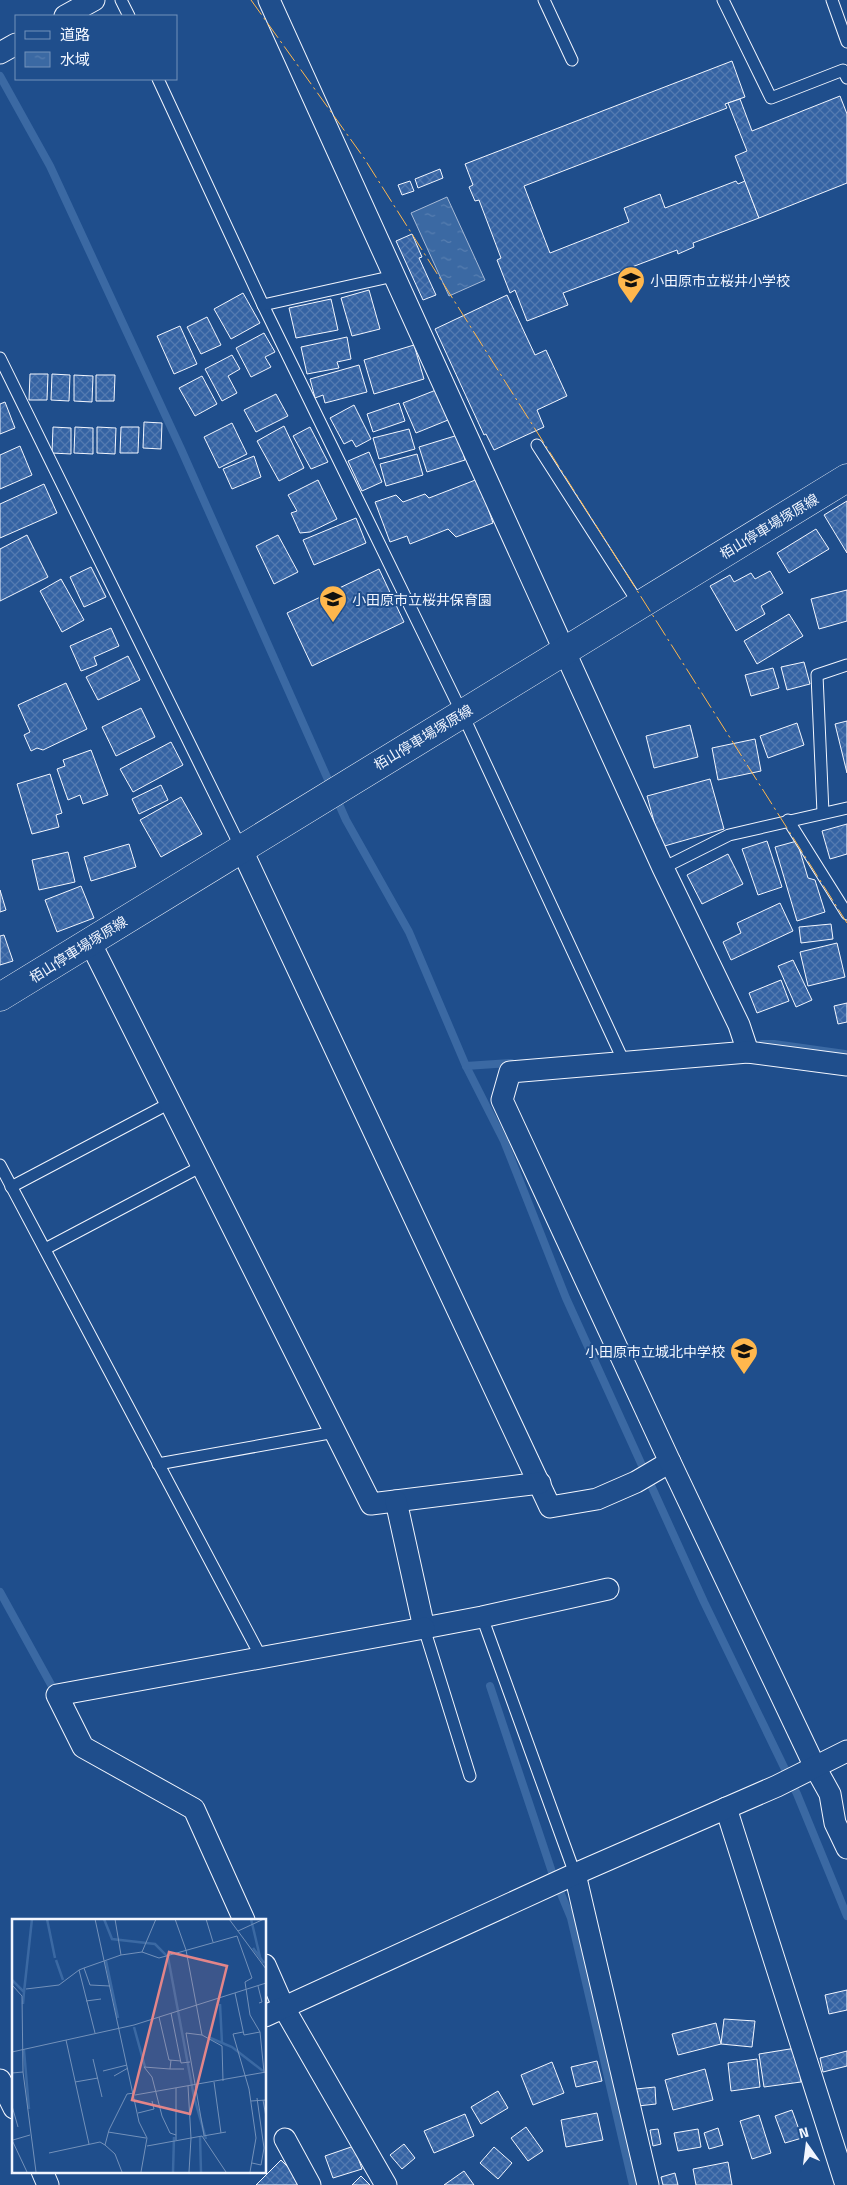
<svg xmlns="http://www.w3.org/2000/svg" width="847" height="2185" font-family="'Titillium Web','Noto Sans JP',sans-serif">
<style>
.water{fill:url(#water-ripples);stroke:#a8bbd7}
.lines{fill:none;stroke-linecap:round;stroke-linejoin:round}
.stream{stroke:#3b69a3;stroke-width:8}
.building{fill:url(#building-cross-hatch);stroke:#f2f6ff}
.lane-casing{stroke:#f2f6ff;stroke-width:13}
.street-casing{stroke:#f2f6ff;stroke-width:23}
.secondary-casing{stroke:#f2f6ff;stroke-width:29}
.lane{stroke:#1f4e8c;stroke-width:11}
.street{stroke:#1f4e8c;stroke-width:21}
.secondary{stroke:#1f4e8c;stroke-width:28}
.power{stroke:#ffb74d;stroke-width:1;stroke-dasharray:18 4 2.5 4;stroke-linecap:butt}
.labels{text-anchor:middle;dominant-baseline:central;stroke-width:4;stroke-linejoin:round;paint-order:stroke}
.poi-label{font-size:14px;fill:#f2f6ff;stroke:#1f4e8c;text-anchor:start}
.street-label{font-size:14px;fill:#f2f6ff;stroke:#1f4e8c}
.inset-river{fill:none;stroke:#3b69a3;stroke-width:2.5}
.inset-road{fill:none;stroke:#7391ba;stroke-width:1}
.view{fill:#e38589;fill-opacity:0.15;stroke:#e38589;stroke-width:2.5}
.inset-edge{fill:none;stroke:#f2f6ff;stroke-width:2.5}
</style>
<defs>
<pattern id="water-ripples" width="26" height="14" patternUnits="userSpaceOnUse" patternTransform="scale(1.25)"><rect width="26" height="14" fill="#3b69a3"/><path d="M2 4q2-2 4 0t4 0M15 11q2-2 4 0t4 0" fill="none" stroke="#587fb1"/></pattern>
<pattern id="building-cross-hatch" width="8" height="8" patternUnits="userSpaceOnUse" patternTransform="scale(1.25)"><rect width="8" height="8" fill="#3563a3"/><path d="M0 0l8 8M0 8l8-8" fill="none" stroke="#537ab1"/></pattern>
</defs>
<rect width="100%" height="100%" fill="#1f4e8c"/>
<!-- water -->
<path class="water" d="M447,197L485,280L449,296L411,213Z"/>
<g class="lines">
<!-- stream -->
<g class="stream">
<path d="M0,76L50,166L181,449L346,820L409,932L466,1066L504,1141L566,1298L704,1602L797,1794L847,1916"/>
<path d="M762,1044H774L845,1054"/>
<path d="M466,1066L511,1063"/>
<path d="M0,1592L54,1690L58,1689"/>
<path d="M490,1686L552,1872L571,1918L633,2185"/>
</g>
</g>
<!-- building -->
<g class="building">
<path d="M732,61L745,97L725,104L727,108L524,186L550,253L629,222L624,208L660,194L665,208L736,181L738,184L745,181L759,218L693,243L694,247L678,254L677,250L563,293L568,305L527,321L515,290L510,293L497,260L501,258L479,200L475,201L469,187L473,185L465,164Z"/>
<path d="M840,96L847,114V183L759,218L735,156L747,151L728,103L740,99L752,131Z"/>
<path d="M440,169L443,178L418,188L415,179Z"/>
<path d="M410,181L414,191L402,195L398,185Z"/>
<path d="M412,234L422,257L419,258L436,295L423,300L396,241Z"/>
<path d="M369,290L380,329L352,336L341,298Z"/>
<path d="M243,293L260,323L231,339L214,309Z"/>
<path d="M507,295L535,355L546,350L567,396L537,410L544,427L494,450L486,434L484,435L435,329Z"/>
<path d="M331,299L338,330L296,338L289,308Z"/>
<path d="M207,317L221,345L201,354L187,327Z"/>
<path d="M180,326L197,364L174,374L157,336Z"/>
<path d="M264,333L275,352L265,357L271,367L251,377L236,348Z"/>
<path d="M347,337L351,359L337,362L339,368L307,374L301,347Z"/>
<path d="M414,345L424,379L374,394L364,360Z"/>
<path d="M232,355L240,369L228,376L237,393L222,401L205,369Z"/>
<path d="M359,365L367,392L325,403L323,395L315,398L310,379Z"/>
<path d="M30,374H48L47,400H29Z"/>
<path d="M52,374L70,375L69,401L51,400Z"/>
<path d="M74,375L93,376L92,402L74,401Z"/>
<path d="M96,375H115L114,401H96Z"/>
<path d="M202,376L217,404L195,416L179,388Z"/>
<path d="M436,390L448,420L416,433L403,403Z"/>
<path d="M276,394L288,416L256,432L244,410Z"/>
<path d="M5,402L15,428L0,434V404Z"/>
<path d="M399,403L405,421L373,432L367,414Z"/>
<path d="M354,405L371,439L356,447L352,440L344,444L330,418Z"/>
<path d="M144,422L162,423L161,449L143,448Z"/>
<path d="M232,423L247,454L219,468L204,437Z"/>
<path d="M284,426L304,468L279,481L257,441Z"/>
<path d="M53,427L71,428V454L52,453Z"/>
<path d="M75,427L93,428V454L74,453Z"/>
<path d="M97,427L116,428L115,454L97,453Z"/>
<path d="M121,427H139L138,453H120Z"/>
<path d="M310,427L328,462L311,469L293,436Z"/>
<path d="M409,429L415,449L379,459L373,438Z"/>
<path d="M458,435L465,460L427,472L419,447Z"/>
<path d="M20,446L32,475L0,489V455Z"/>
<path d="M369,452L382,482L362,491L348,461Z"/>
<path d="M417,454L423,475L386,486L380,464Z"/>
<path d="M254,456L261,477L232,489L223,469Z"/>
<path d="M478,479L493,523L456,537L448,529L410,544L407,536L390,542L375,502L396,495L403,502L425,494L429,498Z"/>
<path d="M318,480L337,519L310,532L300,533L291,513L297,511L288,495Z"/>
<path d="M44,484L57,513L0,538V504Z"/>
<path d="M847,501V553L824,515Z"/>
<path d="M356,518L366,543L314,565L303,540Z"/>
<path d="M816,529L829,549L789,573L777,553Z"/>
<path d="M27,535L48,577L0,601V549Z"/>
<path d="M278,535L298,572L274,584L256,546Z"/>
<path d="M91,567L106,597L84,607L70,577Z"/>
<path d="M379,569L404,622L312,666L287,613Z"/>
<path d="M770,571L783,593L761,606L765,614L736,631L710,586L730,575L734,582L751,573L755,579Z"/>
<path d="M61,579L84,620L62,632L40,591Z"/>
<path d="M847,590V621L819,629L811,599Z"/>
<path d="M789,614L803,636L757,664L744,641Z"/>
<path d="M111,628L119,646L94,657L97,665L81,671L70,646Z"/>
<path d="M128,656L140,680L98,700L86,677Z"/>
<path d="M804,662L810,684L787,690L781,667Z"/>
<path d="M773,668L779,688L751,696L745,675Z"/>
<path d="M66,683L87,729L43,750L37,748L31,751L24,735L30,732L18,705Z"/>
<path d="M141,708L155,737L116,756L102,727Z"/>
<path d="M847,721V773L835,724Z"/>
<path d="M797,723L804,745L768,758L760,736Z"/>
<path d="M690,725L698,757L654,768L646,736Z"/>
<path d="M755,739L761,771L718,780L712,748Z"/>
<path d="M171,742L183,765L133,792L120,769Z"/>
<path d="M91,750L108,795L83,804L80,795L68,800L57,769L65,766L63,760Z"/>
<path d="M50,774L62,813L56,815L59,827L32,834L17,784Z"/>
<path d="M710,779L724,829L661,847L647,796Z"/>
<path d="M161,785L168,800L139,814L132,799Z"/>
<path d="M181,797L202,834L161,857L140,820Z"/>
<path d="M847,824V854L830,859L822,831Z"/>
<path d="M767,841L782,887L758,895L742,849Z"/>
<path d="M797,841L808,878L815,880L825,912L797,921L775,847Z"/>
<path d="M129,844L136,867L91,881L84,857Z"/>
<path d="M68,852L75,882L39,890L32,860Z"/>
<path d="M728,854L743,884L702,904L687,875Z"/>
<path d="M81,886L94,918L57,932L45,900Z"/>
<path d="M0,890L6,910L0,912Z"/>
<path d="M780,903L793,931L731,960L723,942L741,933L737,923Z"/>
<path d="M831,924L833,939L801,943L799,927Z"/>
<path d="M4,935L13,961L0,965V936Z"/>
<path d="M837,943L845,977L808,986L800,952Z"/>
<path d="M793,960L812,1000L796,1007L778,966Z"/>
<path d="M781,980L789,1001L757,1013L749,993Z"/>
<path d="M847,1003V1022L838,1024L834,1006Z"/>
<path d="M847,1990V2010L829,2014L825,1995Z"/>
<path d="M724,2019L755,2021L752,2047L721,2044Z"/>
<path d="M716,2023L721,2044L678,2055L672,2034Z"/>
<path d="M796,2048L801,2082L764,2087L759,2054Z"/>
<path d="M847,2051V2066L823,2072L820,2058Z"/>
<path d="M757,2059L760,2087L731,2091L728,2063Z"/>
<path d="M597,2061L602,2081L576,2087L571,2067Z"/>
<path d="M552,2062L564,2093L533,2105L521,2075Z"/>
<path d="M705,2069L713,2100L673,2110L665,2080Z"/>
<path d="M655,2087L656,2104L638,2106L636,2089Z"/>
<path d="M498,2091L508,2108L481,2124L471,2107Z"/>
<path d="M792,2110L802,2138L785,2143L775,2116Z"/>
<path d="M597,2113L603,2140L566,2147L561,2120Z"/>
<path d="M465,2114L474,2136L434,2153L424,2131Z"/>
<path d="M759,2115L771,2153L752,2159L740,2121Z"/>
<path d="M526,2127L543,2151L528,2161L511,2138Z"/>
<path d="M718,2128L723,2145L709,2149L704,2133Z"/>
<path d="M658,2129L661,2144L653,2146L650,2130Z"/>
<path d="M698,2129L701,2147L678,2151L674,2133Z"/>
<path d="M404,2144L415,2158L402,2169L390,2155Z"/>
<path d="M354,2146L362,2169L333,2178L325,2156Z"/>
<path d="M494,2147L512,2163L498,2179L480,2163Z"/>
<path d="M281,2160L306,2185H256Z"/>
<path d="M728,2162L732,2185H696L693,2169Z"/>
<path d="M464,2171L474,2185H444Z"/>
<path d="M675,2173L678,2185H663L661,2177Z"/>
<path d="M361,2176L370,2185H352Z"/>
</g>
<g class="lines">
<!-- lane casing -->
<g class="lane-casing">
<g id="lane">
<path d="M121,0L129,16"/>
<path d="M544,0L572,60"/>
<path d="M723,0L771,98L843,70L847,78"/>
<path d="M832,0L847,42"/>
<path d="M158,79L263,305L462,713L624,1062"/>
<path d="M263,305L394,276"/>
<path d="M0,358L241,848"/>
<path d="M537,445L639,604"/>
<path d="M823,813L817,675L847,665"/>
<path d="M788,820L847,914"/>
<path d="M663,868L729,835L847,808"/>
<path d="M0,1165L261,1657"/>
<path d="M11,1187L170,1103"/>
<path d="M45,1249L202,1166"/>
<path d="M158,1464L335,1432"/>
<path d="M482,1617L575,1874"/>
<path d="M424,1628L470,1776"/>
</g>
</g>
<!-- street casing -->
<g class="street-casing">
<g id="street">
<path d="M269,0L663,868L739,1025L748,1052"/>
<path d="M65,16L94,0"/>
<path d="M0,53L16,44"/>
<path d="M241,848L550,1507L597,1499L636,1482L670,1462"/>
<path d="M90,942L371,1504L540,1483"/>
<path d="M847,1065L748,1052L510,1072L502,1100L670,1462L815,1767L830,1794L835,1823L847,1848"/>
<path d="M396,1501L424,1628L482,1617L608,1589"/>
<path d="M726,1808L846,2185"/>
<path d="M575,1874L648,2185"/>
<path d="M244,1920L194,1809L83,1747L57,1695L424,1628"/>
<path d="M265,1965L284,2008L386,2185"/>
<path d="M265,2016L575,1874L777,1786L847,1751"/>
<path d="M0,2080L14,2108"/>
<path d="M285,2139L310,2185"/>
<path d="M42,2171L48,2185"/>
</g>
</g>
<!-- secondary casing -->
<g class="secondary-casing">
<path id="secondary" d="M0,997L847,478"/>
</g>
<!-- lane -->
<use href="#lane" class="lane"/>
<!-- street -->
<use href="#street" class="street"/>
<!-- secondary -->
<use href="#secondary" class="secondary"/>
<!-- power -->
<path class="power" d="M251,0L364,158L847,923"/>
</g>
<!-- icons -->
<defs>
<g id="school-pin" transform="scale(1.4375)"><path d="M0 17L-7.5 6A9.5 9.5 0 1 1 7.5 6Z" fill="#ffb74d" stroke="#1f4e8c"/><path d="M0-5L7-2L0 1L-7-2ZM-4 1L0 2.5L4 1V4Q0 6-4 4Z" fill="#111"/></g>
</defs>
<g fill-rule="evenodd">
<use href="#school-pin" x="631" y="280"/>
<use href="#school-pin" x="333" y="599"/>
<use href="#school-pin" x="744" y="1351"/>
</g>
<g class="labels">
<!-- poi labels -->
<g class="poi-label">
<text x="650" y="280">小田原市立桜井小学校</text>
<text x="352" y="599">小田原市立桜井保育園</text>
<text x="725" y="1351" text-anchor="end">小田原市立城北中学校</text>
</g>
<!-- street labels -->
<g class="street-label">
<text transform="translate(769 526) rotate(-31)">栢山停車場塚原線</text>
<text transform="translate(423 737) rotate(-31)">栢山停車場塚原線</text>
<text transform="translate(78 949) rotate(-32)">栢山停車場塚原線</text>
</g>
</g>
<!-- overview -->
<g transform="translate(12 1919)">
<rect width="254" height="254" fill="#1f4e8c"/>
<path class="inset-river" d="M35,0L43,39M92,0L100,20L143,25L156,38L182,178L194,220M239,0L248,38M241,29L252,44M44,41L51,61M94,42L106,99M0,61L12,73L11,85M12,73L20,0M208,85L210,124M122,108L133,148M196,118L220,128L251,152M12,131L17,190M188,217L189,253M161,253L162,218"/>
<path class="inset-road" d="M83,0L127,203L135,219L129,253M103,0L109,36M163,0L174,31L190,116M194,0L201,23M217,0L254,50M226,12L252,0M225,17L240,59L233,63L238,96L248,113L252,153M130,33L147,39L225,17M72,49L67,51L83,114M98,67L78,66L72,49L109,36L130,33L144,0M246,67L250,83L247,84M14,70L47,66L67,51M223,74L232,116L248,113M74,82L89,80M159,94L169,144L178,143M147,98L157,141L169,142M231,113L221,115L237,170L244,219L238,253M54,121L77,225M0,133L122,106L254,64M81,140L90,178M159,141L158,150H172M158,150L132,148L140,158L150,197L158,214L164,216M91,152L115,146M11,153L24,253M0,154L11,153L10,77L1,67M102,157L116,149M63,163L86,159M202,163L209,214M176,167L179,219L177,253M123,176L254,153M251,181L254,198M239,182L254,181M0,187L6,208M126,194L142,190L140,182M96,213L134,219M192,216L174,114L190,116L210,127L211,162M191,217L214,213M0,221L15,253M1,221L18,216M164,221V169M135,227L190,217L214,253M37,234L88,223L93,226M240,244L249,246L252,229L245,179M110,253L103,235L93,226L97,211L115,175L122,174"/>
<path class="view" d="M157,33L215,47L178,195L120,181Z"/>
<rect width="254" height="254" class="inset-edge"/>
</g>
<!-- legend -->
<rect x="15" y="15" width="162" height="65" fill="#1f4e8c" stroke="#7391ba"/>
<rect x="25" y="31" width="25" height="8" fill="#1f4e8c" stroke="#7391ba"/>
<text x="60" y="40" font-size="15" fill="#f2f6ff">道路</text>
<rect x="25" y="52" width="25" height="15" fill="url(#water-ripples)" stroke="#7391ba"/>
<text x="60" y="65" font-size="15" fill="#f2f6ff">水域</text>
<!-- north arrow -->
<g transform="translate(807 2145) rotate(346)" stroke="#1f4e8c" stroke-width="4" paint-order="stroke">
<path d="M0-4L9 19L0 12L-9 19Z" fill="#f2f6ff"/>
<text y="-8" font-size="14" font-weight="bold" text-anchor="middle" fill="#f2f6ff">N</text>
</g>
</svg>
